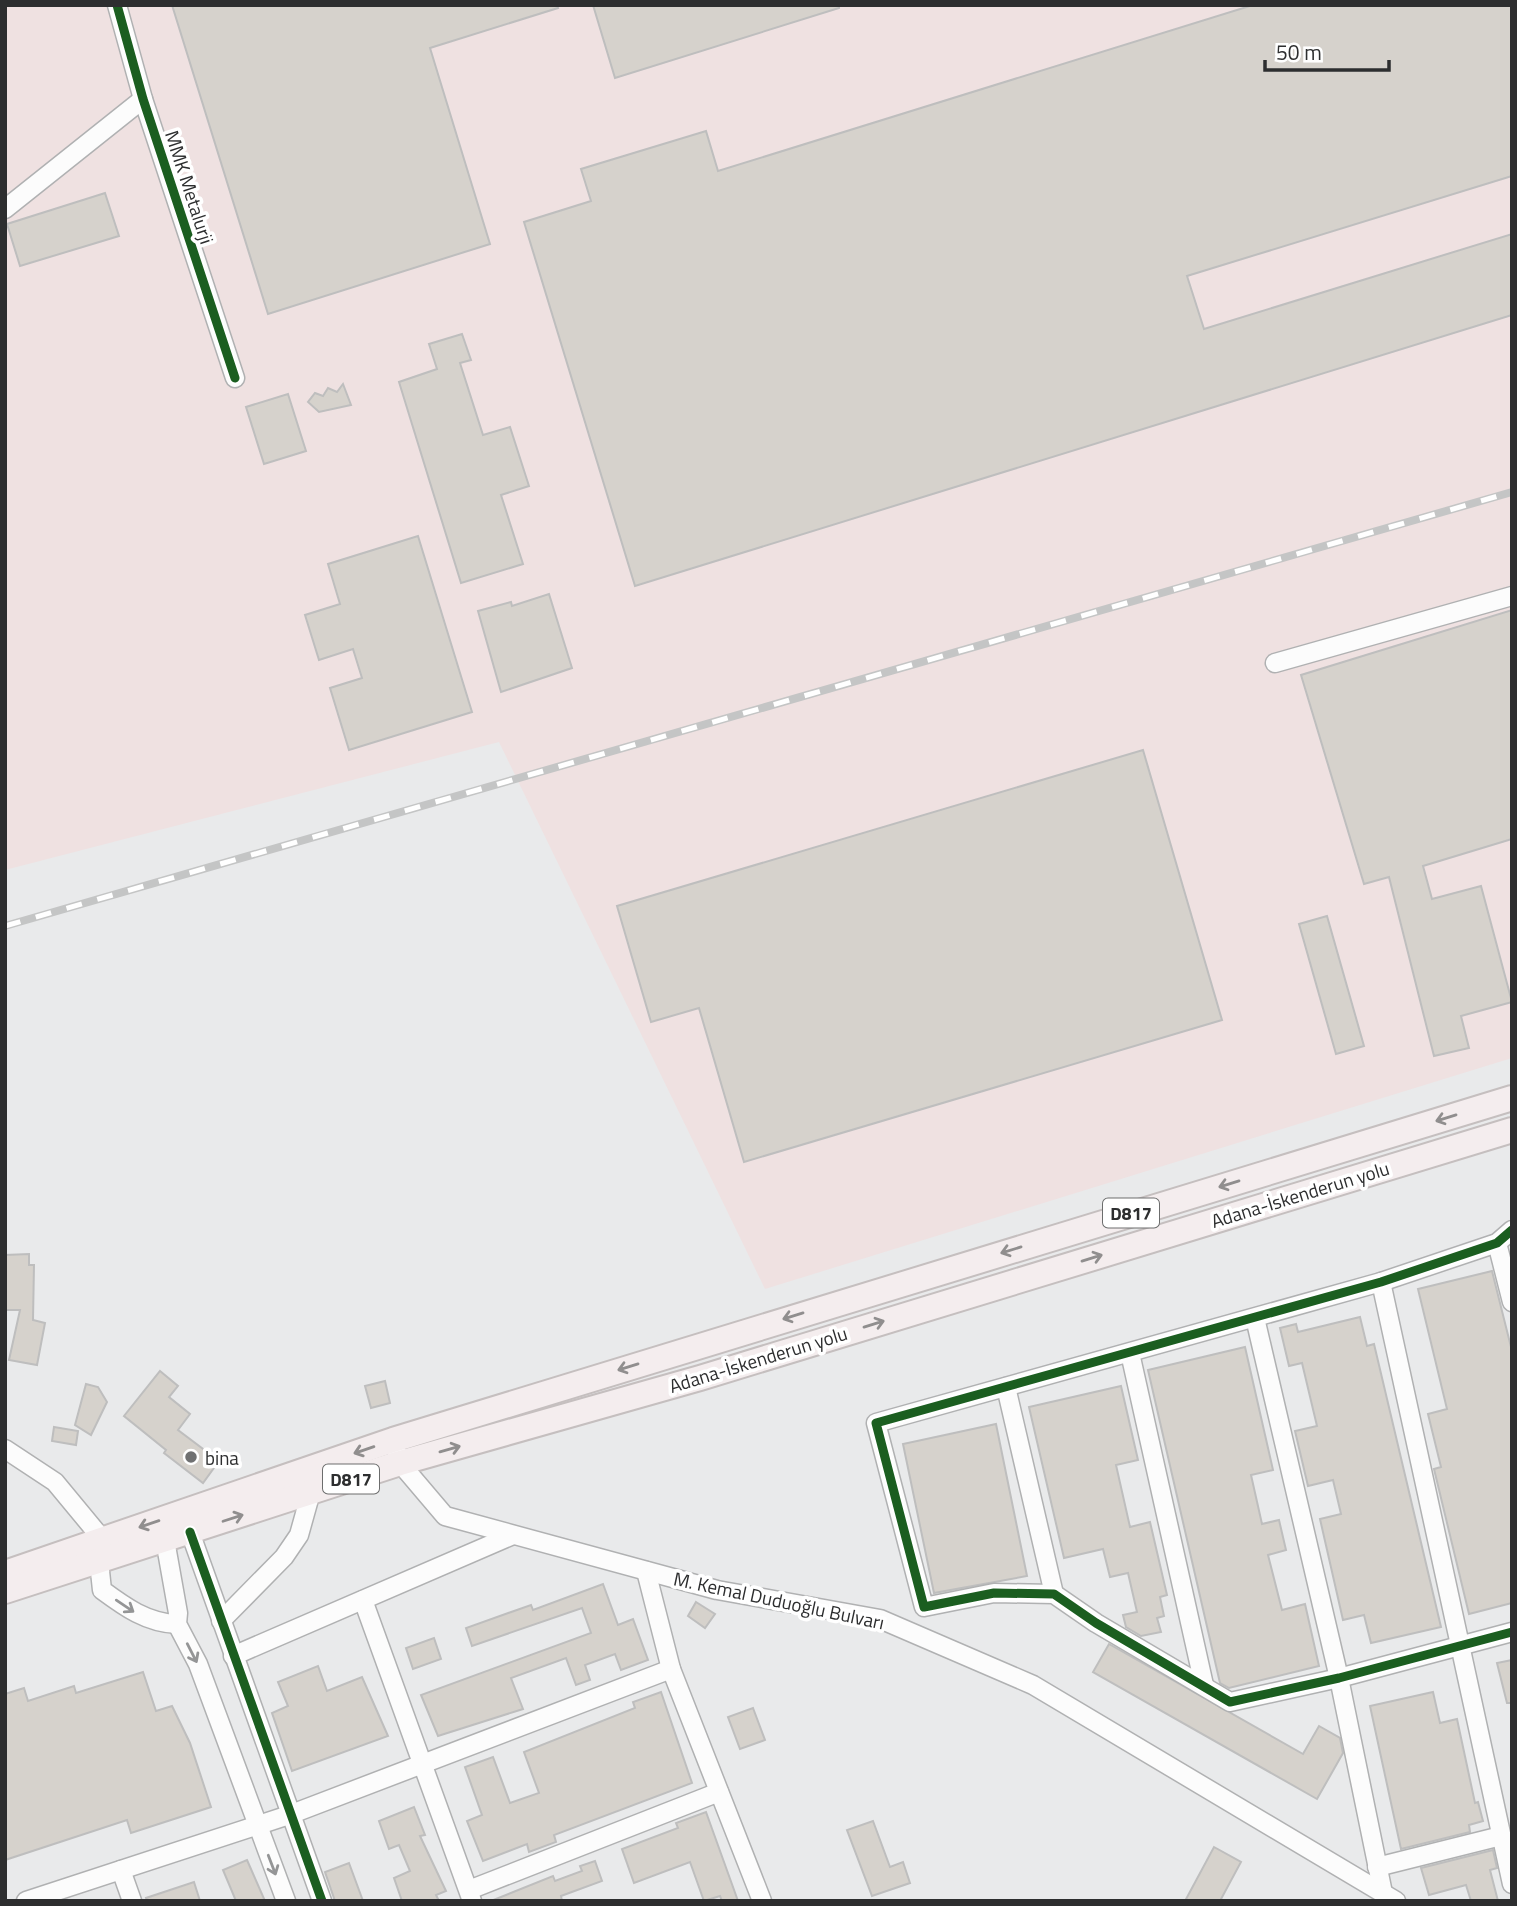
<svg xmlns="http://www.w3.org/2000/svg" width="1517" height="1906" font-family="'Titillium Web',sans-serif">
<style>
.industrial{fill:#efe1e1}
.building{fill:#d6d2cc;stroke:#bebebe;stroke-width:2}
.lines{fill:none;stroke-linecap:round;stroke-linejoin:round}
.minor-casing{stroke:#b0b1b2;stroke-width:21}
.highway-casing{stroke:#c5bfbf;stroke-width:28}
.minor{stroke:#fcfcfc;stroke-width:18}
.highway{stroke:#f4edee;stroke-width:24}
.rail-casing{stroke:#c4c5c5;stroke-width:8}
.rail{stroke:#fff;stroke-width:5;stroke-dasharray:16;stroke-linecap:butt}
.cycleway-casing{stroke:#fff;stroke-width:13}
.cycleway{stroke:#1b5e20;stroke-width:9}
.oneway{stroke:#908e8e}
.oneway2{stroke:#949596}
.poi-dot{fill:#6f7071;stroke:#fff;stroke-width:2.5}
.labels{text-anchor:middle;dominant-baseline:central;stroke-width:7;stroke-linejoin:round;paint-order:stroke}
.shield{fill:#fff;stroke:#6c6d6d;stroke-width:2}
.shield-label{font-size:18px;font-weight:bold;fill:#2d2e2f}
.street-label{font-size:19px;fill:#2d2e2f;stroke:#fff}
.poi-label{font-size:19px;fill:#2d2e2f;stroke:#fff;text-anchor:start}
</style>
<rect width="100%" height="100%" fill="#e9eaeb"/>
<!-- industrial -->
<path class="industrial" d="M5,5H1512V1058L765,1289L499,742L5,870Z"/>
<!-- building -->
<g class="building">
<path d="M172,5H557L558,8L430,48L490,244L268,314Z"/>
<path d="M593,5H839V8L615,78Z"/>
<path d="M1253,5H1512V176L1187,276L1204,329L1512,234V315L635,586L524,222L591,201L581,169L706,131L718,171Z"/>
<path d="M105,193L119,236L20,266L7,224Z"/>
<path d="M462,334L471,360L460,363L483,435L510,427L529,486L501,495L523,564L461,583L399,382L437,369L429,344Z"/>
<path d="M343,384L351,405L319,412L308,402L315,393L323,396L328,388L337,392Z"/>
<path d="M288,394L306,451L264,464L246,407Z"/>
<path d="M418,536L472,712L349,750L330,688L362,678L353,649L319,660L305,615L340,604L328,564Z"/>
<path d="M549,594L572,668L501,692L478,611L511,602L512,606Z"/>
<path d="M1512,610V839L1423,866L1432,899L1481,886L1512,1002L1461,1016L1469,1048L1434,1056L1389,877L1364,884L1301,675Z"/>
<path d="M1143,750L1222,1020L744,1162L699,1008L651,1022L617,906Z"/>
<path d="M1327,916L1364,1046L1336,1054L1299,924Z"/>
<path d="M29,1254V1265H34L33,1320L45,1323L37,1365L9,1360L20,1310H5V1255Z"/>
<path d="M1492,1271L1512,1351V1603L1469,1614L1434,1469L1441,1467L1428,1414L1447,1409L1418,1289Z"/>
<path d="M1360,1317L1367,1346L1374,1344L1441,1627L1371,1643L1364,1615L1343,1620L1320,1519L1341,1514L1333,1480L1308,1486L1295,1431L1317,1426L1302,1363L1289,1366L1280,1328L1296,1324L1298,1332Z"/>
<path d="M1245,1347L1273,1470L1251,1475L1262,1524L1279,1520L1286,1550L1268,1555L1282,1610L1305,1604L1319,1666L1229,1688L1220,1683L1148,1370Z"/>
<path d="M160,1371L178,1386L169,1397L190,1414L178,1430L219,1461L203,1483L164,1453L166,1450L124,1416Z"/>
<path d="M385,1381L390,1403L371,1408L365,1386Z"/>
<path d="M86,1384L98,1387L107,1402L91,1435L75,1425Z"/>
<path d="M1121,1386L1138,1460L1116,1465L1130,1527L1150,1522L1167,1595L1160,1597L1164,1616L1157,1618L1161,1632L1141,1636L1126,1627L1123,1615L1137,1612L1128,1573L1110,1577L1103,1549L1064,1558L1029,1407Z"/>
<path d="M996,1424L1027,1576L934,1593L903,1444Z"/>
<path d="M54,1427L78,1431L76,1445L52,1441Z"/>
<path d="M603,1584L618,1625L633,1619L648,1660L621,1670L615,1654L585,1665L590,1680L576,1685L566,1658L511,1678L523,1709L438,1736L421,1695L591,1633L582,1608L472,1646L466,1628L531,1605L533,1610Z"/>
<path d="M696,1602L715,1614L705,1628L688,1616Z"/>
<path d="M434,1638L441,1659L413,1669L406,1648Z"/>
<path d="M1109,1644L1303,1754L1319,1726L1340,1738L1343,1753L1317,1799L1093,1672Z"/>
<path d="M1512,1660V1703H1507L1497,1663Z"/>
<path d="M318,1666L327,1691L362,1677L388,1736L292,1771L272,1713L288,1706L278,1682Z"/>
<path d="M143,1672L156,1711L172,1706L190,1743L211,1807L131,1833L127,1820L5,1860V1694L24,1688L28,1701L74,1686L76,1693Z"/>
<path d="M661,1692L692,1783L554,1835L556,1842L529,1852L527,1844L483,1861L467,1821L482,1815L465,1767L493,1757L510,1803L539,1793L524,1752L635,1708L633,1702Z"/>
<path d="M1433,1692L1440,1723L1457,1719L1475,1803L1478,1802L1483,1821L1469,1825L1470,1832L1401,1849L1370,1706Z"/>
<path d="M753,1708L765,1740L740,1749L728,1717Z"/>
<path d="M414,1807L425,1835L420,1836L446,1891L436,1895L439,1901H402L394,1878L410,1871L399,1845L389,1849L379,1821Z"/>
<path d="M706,1812L738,1901H722L720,1896L704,1901L690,1862L634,1883L622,1849L678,1828L676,1823Z"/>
<path d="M873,1821L890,1867L903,1862L910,1883L872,1896L847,1830Z"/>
<path d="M1214,1847L1241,1862L1220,1901H1185Z"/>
<path d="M1493,1850L1497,1868L1490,1870L1498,1901H1471L1466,1885L1429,1895L1421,1868Z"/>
<path d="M247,1860L265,1901H236L223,1870Z"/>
<path d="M595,1861L602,1881L561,1896L562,1901H491L553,1876L555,1881L582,1871L580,1866Z"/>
<path d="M349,1863L363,1901H335L325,1872Z"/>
<path d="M194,1882L200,1901H147L146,1898Z"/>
</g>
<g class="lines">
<!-- minor casing -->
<g class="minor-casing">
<g id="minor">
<path d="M117,5L143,99L235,378"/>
<path d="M5,209L143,99"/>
<path d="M1275,663L1512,596"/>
<path d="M1512,1230L1497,1243L1381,1282L876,1423L924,1607L994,1593L1054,1594L1096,1623L1230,1702L1339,1678L1512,1632"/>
<path d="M1497,1243L1512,1302"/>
<path d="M1381,1282L1512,1884"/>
<path d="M1255,1318L1339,1678L1383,1893"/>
<path d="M1130,1353L1204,1685"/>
<path d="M1006,1387L1054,1594"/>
<path d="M5,1449L55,1482L103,1540"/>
<path d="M397,1453L400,1463L445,1516L717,1590L880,1619L1033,1685L1396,1901"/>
<path d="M190,1532L322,1901"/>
<path d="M165,1540L178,1613L177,1624L198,1664L286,1901"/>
<path d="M99,1562L102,1590C125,1607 147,1623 177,1624"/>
<path d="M646,1571L671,1669L762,1901"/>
<path d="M363,1600L472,1901"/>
<path d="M221,1621L284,1557L299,1535L311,1492"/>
<path d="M233,1656L513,1535"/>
<path d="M1377,1867L1501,1836"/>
<path d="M121,1870L132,1901"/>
<path d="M469,1890L719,1792"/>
<path d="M26,1901L289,1815L671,1669"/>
</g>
</g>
<!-- highway casing -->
<g class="highway-casing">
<g id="highway">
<path d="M5,1573L393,1440L1512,1098"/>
<path d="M5,1591L400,1463L700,1378L1512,1130"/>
</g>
</g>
<!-- minor -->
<use href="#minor" class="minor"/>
<!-- highway -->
<use href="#highway" class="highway"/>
<!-- rail casing -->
<g class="rail-casing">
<path id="rail" d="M5,926L1512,492"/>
</g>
<!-- rail -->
<use href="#rail" class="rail"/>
<!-- cycleway casing -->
<g class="cycleway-casing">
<g id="cycleway">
<path d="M117,5L143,99L235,378"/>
<path d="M1512,1230L1497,1243L1381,1282L876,1423L924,1607L994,1593L1054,1594L1096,1623L1230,1702L1339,1678L1512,1632"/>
<path d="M190,1532L322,1901"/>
</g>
</g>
<!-- cycleway -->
<use href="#cycleway" class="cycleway"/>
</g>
<!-- one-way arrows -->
<defs><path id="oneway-shaft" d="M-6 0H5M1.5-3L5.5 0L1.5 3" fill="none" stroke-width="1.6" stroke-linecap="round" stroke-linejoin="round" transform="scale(1.75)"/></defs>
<g class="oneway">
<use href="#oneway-shaft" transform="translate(1446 1118) rotate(163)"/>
<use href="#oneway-shaft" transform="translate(1229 1184) rotate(163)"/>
<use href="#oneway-shaft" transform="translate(1011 1250) rotate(163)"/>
<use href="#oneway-shaft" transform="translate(1092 1258) rotate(-17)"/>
<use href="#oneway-shaft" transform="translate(793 1316) rotate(163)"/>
<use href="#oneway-shaft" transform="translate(874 1324) rotate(-17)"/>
<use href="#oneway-shaft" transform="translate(628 1367) rotate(163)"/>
<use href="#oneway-shaft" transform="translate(450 1449) rotate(-16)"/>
<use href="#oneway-shaft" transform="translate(364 1450) rotate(161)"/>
<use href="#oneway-shaft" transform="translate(233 1518) rotate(-18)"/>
<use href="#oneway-shaft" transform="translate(149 1524) rotate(161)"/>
</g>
<g class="oneway2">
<use href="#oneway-shaft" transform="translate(125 1606) rotate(34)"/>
<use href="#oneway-shaft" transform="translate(192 1653) rotate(63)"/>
<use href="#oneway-shaft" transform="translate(272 1865) rotate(69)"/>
</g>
<!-- markers -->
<circle class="poi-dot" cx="191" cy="1457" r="7"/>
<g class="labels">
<!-- shield labels -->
<g class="shield">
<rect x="1103" y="1198.5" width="56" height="29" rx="5"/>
<rect x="323" y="1464.5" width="56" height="29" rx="5"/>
</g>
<g class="shield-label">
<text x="1131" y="1213">D817</text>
<text x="351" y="1479">D817</text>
</g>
<!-- street labels -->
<g class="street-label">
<text transform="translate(190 187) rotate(72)">MMK Metalurji</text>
<text transform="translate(1300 1194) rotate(-17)">Adana-İskenderun yolu</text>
<text transform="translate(758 1359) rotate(-17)">Adana-İskenderun yolu</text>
<text transform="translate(779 1600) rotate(12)">M. Kemal Duduoğlu Bulvarı</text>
</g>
<!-- poi labels -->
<g class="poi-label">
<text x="205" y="1457">bina</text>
</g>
</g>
<!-- border -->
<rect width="1517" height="1906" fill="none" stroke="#2d2e2f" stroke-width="14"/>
<!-- scale -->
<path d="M1265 60v10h124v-10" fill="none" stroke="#2d2e2f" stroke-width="3.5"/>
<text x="1276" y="60" font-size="21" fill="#2d2e2f" stroke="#ffffff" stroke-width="5" paint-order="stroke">50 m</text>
</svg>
